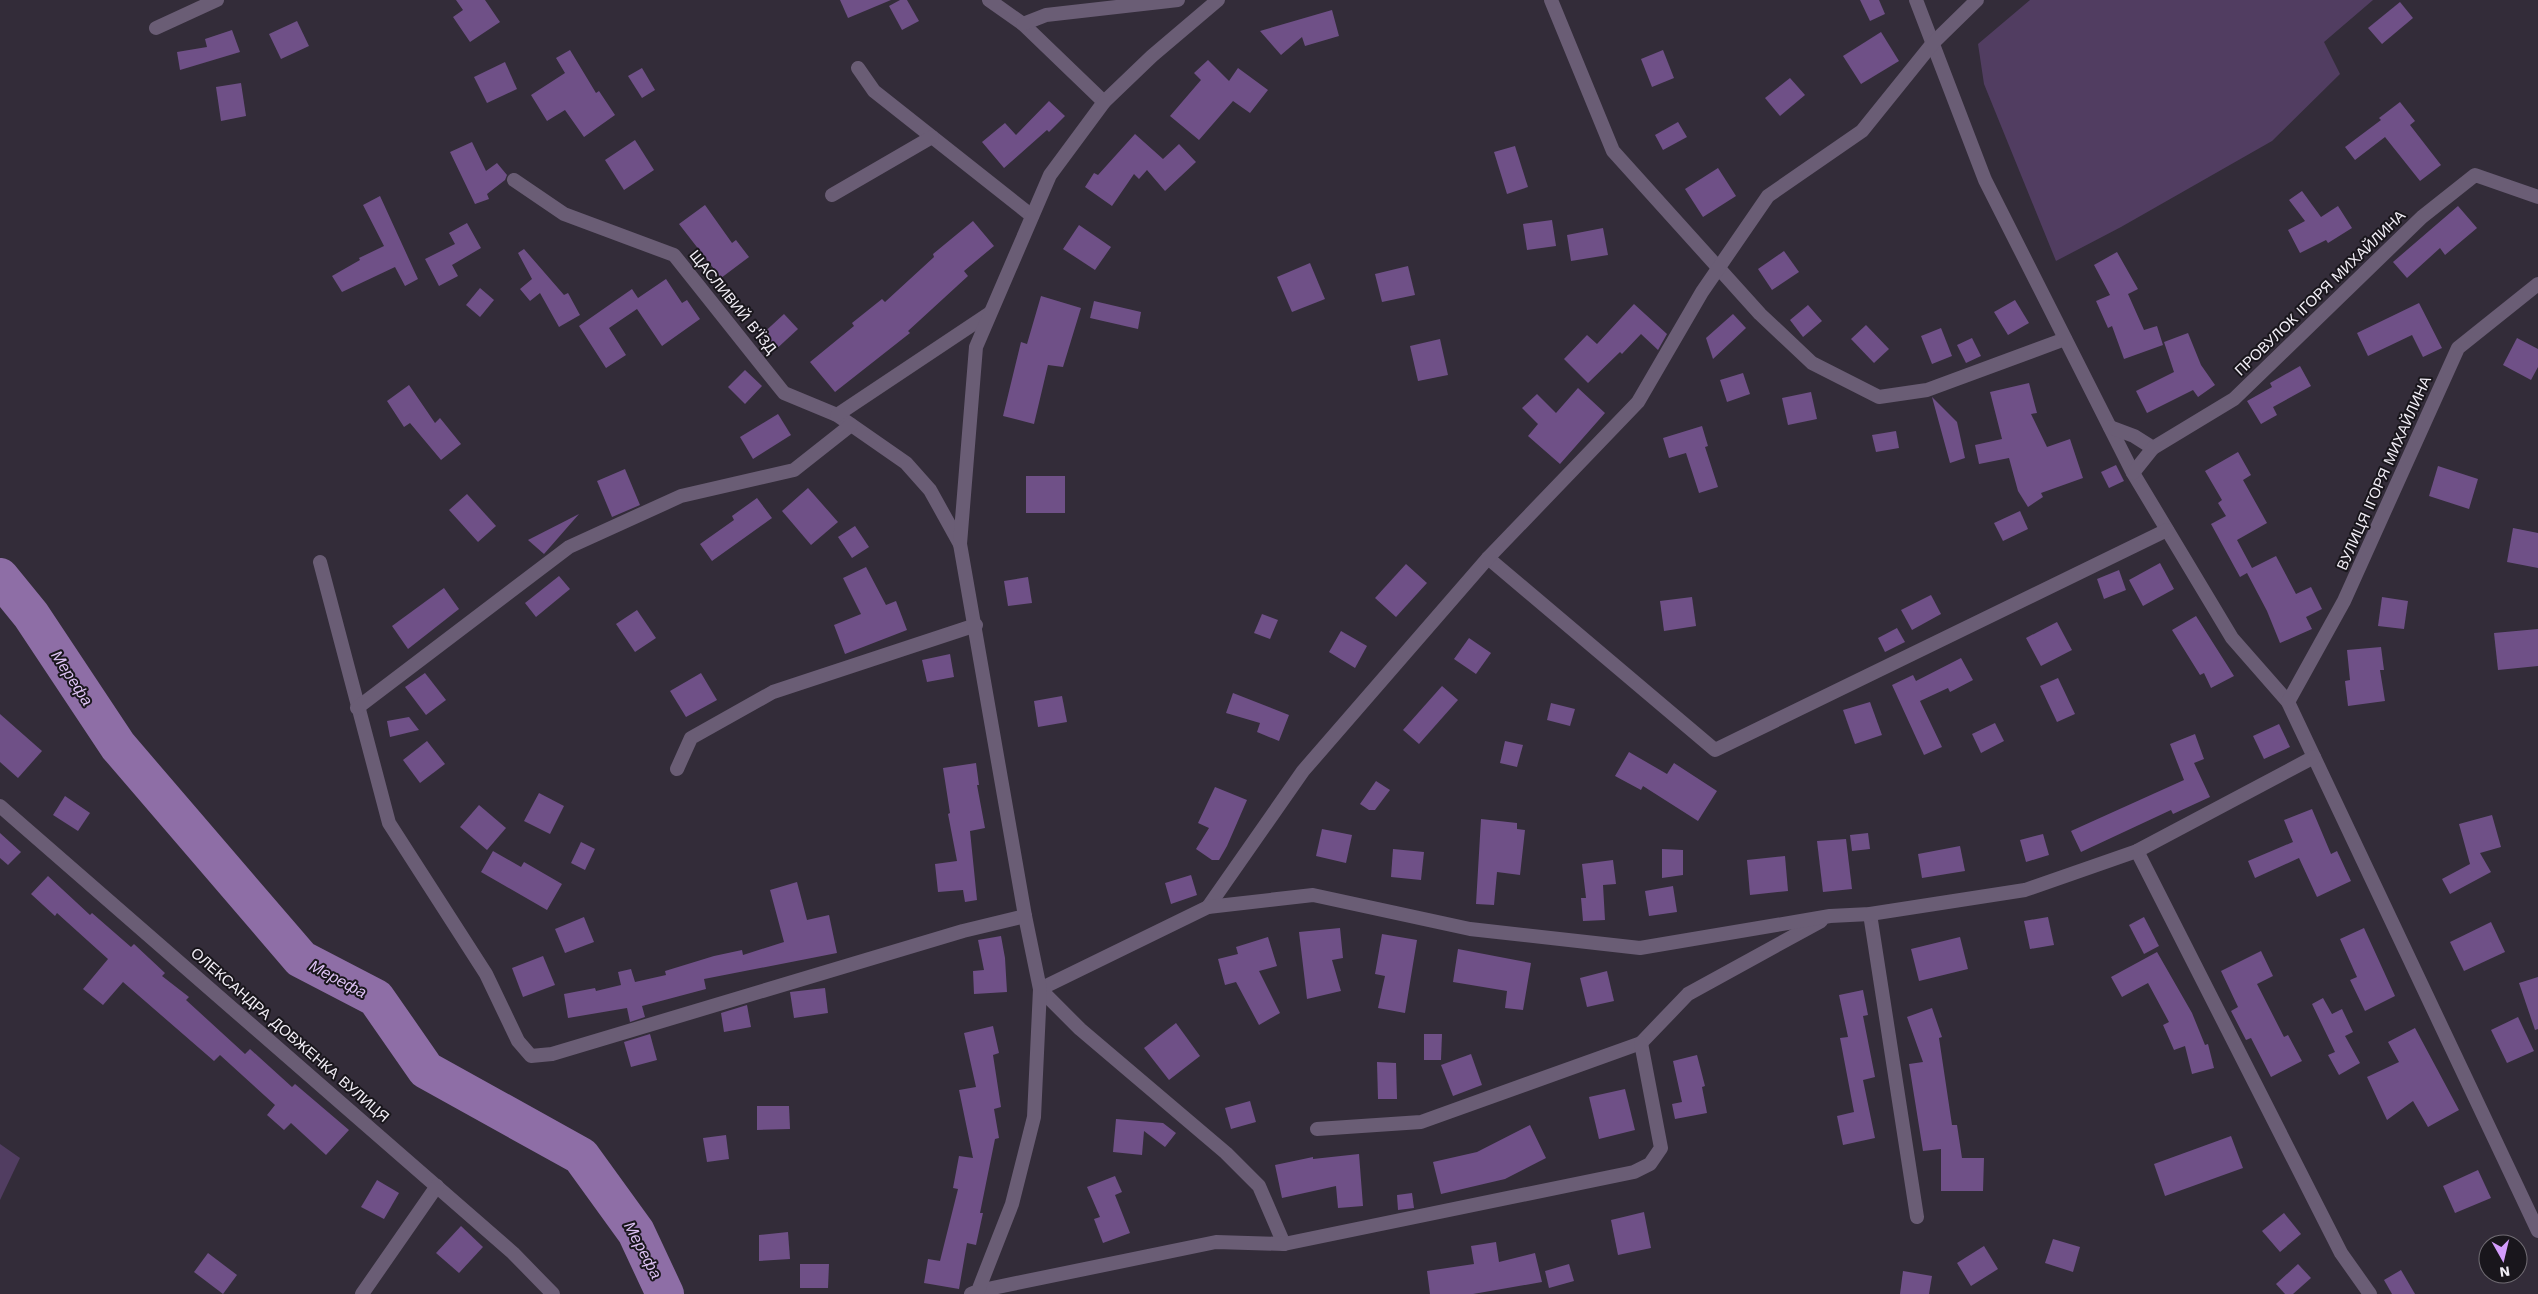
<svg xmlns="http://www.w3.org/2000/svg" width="2538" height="1294" font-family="'Work Sans',sans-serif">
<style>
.green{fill:#513d61}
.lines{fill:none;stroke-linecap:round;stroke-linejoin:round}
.river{stroke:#8e6ea6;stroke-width:38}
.building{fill:#6f5087}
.minor{stroke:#6a5d75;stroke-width:14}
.labels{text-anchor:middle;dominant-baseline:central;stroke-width:4;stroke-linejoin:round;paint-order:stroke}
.street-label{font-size:15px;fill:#f2eef6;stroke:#19161c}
.water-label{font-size:16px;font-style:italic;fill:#dec3f4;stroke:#19161c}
</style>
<rect width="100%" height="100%" fill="#332c39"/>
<!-- green -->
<g class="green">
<path d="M2030,0H2373L2324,42L2340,74L2272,141L2121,227L2056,261L1984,84L1978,44Z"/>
<path d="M0,1144L20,1158L0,1200Z"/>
</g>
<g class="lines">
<!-- river -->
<path class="river" d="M0,577L31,615L118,746L301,959L376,998L426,1070L581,1156L636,1232L665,1294"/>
</g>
<!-- building -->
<g class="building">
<path d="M456,0H485L500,22L470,42L453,17L463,10Z"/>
<path d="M840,0H891L848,18Z"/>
<path d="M900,0H907L919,21L902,30L889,6Z"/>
<path d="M1860,0H1879L1885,14L1870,21Z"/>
<path d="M2400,2L2413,18L2382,44L2368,28Z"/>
<path d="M1332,10L1339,36L1305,46L1302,37L1281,55L1260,31Z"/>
<path d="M297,21L309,46L281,59L269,34Z"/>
<path d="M232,30L240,52L180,70L177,52L207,47L205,39Z"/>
<path d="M1881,32L1899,61L1861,84L1843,56Z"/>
<path d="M570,50L596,93L599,91L615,115L584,137L565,110L547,121L531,95L565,73L556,58Z"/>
<path d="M1663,50L1674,78L1652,87L1641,59Z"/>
<path d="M1208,60L1229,81L1238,68L1268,90L1250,113L1233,101L1199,140L1170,116L1201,80L1194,73Z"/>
<path d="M505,62L517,89L487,103L474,77Z"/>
<path d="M642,68L655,90L642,98L628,76Z"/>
<path d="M1790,78L1805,95L1780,116L1765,98Z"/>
<path d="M241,83L246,116L221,121L216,87Z"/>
<path d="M1049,101L1065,116L1049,132L1047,130L1004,168L982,142L1005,123L1016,135Z"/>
<path d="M2400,102L2415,121L2410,125L2441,165L2420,181L2385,137L2355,160L2345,147L2381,120L2379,118Z"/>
<path d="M1678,122L1687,137L1663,150L1655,135Z"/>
<path d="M1135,134L1163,159L1179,144L1196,162L1165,191L1147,170L1139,179L1134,174L1112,206L1085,187L1094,173L1098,175Z"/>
<path d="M635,140L654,170L624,190L605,160Z"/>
<path d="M472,142L486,171L497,163L507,175L505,180L487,194L489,199L475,204L450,152Z"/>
<path d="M1515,146L1528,187L1507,194L1494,152Z"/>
<path d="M1718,168L1736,196L1703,217L1685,189Z"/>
<path d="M2302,191L2321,217L2338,206L2352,228L2328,243L2326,240L2300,253L2288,230L2305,221L2289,200Z"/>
<path d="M380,196L418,279L405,286L395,267L342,292L332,276L360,260L359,258L384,246L363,205Z"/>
<path d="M705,205L732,243L736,240L749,257L721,278L679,224Z"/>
<path d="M2458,206L2477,228L2445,255L2440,248L2407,278L2393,262Z"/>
<path d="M1552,220L1556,246L1527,250L1523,224Z"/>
<path d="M973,221L994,246L964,271L968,276L908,331L910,333L835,392L810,362L854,326L852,323L882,299L885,302L934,257L933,254Z"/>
<path d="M467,223L481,248L452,265L458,276L439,286L425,259L455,244L449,233Z"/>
<path d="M1079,225L1111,247L1095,270L1063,249Z"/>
<path d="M1603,228L1608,255L1571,261L1567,235Z"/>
<path d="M524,249L564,295L568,293L580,315L559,327L540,293L530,301L520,289L532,279L518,253Z"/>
<path d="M1784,251L1799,272L1772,290L1758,269Z"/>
<path d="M2117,252L2138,289L2128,294L2144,330L2157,326L2163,345L2124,359L2112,326L2108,328L2096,301L2110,295L2094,265Z"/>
<path d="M1310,263L1325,299L1292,312L1277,277Z"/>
<path d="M1408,266L1415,295L1382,302L1375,274Z"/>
<path d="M666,279L682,303L687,300L700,319L662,346L637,309L609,328L626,355L606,368L579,326L632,289L638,298Z"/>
<path d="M480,288L494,300L480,317L466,305Z"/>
<path d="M1041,296L1081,308L1063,367L1048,365L1034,424L1003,416L1021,342L1027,344Z"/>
<path d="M2015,300L2029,323L2008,335L1994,312Z"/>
<path d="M1094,301L1141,312L1138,329L1090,318Z"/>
<path d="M2419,303L2442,348L2423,357L2412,335L2368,356L2357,333Z"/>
<path d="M1634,304L1667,334L1658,350L1641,334L1622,354L1620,352L1588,383L1564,359L1587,335L1597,344Z"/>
<path d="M1808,305L1822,321L1803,337L1790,320Z"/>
<path d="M784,314L798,329L772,353L758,338Z"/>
<path d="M1733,314L1746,328L1713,359L1706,338Z"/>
<path d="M1866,325L1889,349L1874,363L1851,339Z"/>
<path d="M1941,328L1952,356L1932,364L1921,336Z"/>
<path d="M2188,333L2201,365L2215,385L2198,397L2193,390L2147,413L2136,391L2174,372L2164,342Z"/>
<path d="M1972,338L1981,356L1966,363L1957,345Z"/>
<path d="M2517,338L2538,349V367L2531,380L2503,365Z"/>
<path d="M1440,339L1448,375L1418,381L1410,346Z"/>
<path d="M2300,366L2311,386L2273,407L2277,415L2261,424L2247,401L2272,387L2270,383Z"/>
<path d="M745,370L762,386L745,404L728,387Z"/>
<path d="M1743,373L1750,394L1727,402L1720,380Z"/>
<path d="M2029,383L2037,413L2031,414L2047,447L2070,439L2083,478L2041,493L2043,497L2028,507L2018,491L2009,458L1979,464L1975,445L2002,439L1990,392Z"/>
<path d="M409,385L435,423L440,418L461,444L441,460L410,423L404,427L387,401Z"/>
<path d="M1578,388L1605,413L1560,464L1528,436L1538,424L1522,408L1537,394L1556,413Z"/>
<path d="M1811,392L1817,419L1788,425L1782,398Z"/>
<path d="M1932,397L1957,422L1965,458L1950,463Z"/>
<path d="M778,414L791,435L753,459L740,437Z"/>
<path d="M1702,426L1708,446L1705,447L1718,487L1699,493L1686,453L1669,458L1663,438Z"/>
<path d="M1896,431L1899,448L1876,452L1872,435Z"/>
<path d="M2238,452L2251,475L2243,480L2267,523L2237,540L2252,568L2276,556L2296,594L2311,587L2322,609L2306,617L2312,629L2280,643L2267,611L2247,573L2240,577L2211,524L2226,516L2218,503L2222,500L2205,471Z"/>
<path d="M2116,465L2124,481L2109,488L2101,472Z"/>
<path d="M2438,466L2478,479L2469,509L2429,496Z"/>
<path d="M625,469L640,505L612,517L597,481Z"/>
<rect x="1026" y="476" width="39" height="37"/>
<path d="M808,488L838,522L811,545L782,511Z"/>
<path d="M467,494L496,526L478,542L449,510Z"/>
<path d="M757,498L772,518L712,561L700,544L734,520L732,516Z"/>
<path d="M2020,511L2028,529L2003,541L1994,523Z"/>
<path d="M579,514L544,554L528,540Z"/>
<path d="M855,526L869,547L852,558L838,537Z"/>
<path d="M2513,528L2538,533V568L2507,562Z"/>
<path d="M2160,563L2174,589L2143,606L2129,580Z"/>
<path d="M1406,564L1427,583L1396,617L1375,598Z"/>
<path d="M866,567L886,605L896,601L907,630L845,654L834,625L861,614L843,578Z"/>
<path d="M2119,570L2126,590L2104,599L2097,579Z"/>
<path d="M559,576L570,589L536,617L525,603Z"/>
<path d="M1028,577L1032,603L1008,606L1004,581Z"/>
<path d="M444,588L459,609L408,649L392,626Z"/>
<path d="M1931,595L1941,614L1912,630L1901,610Z"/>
<path d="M1692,597L1696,626L1664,631L1660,601Z"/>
<path d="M2382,597L2408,601L2404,629L2378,626Z"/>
<path d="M637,610L656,638L635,652L616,624Z"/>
<path d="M1262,614L1278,620L1270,639L1254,633Z"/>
<path d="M2196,616L2234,676L2211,688L2204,673L2200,675L2172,630Z"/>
<path d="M2057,622L2072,650L2041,666L2026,638Z"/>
<path d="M1897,628L1905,642L1885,652L1878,638Z"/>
<path d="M2538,629V666L2498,670L2494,633Z"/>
<path d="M1341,631L1367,646L1355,668L1329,652Z"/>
<path d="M1469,638L1491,653L1476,674L1454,659Z"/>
<path d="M2381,647L2384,670H2380L2385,701L2348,706L2345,681L2350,680L2347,650Z"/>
<path d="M950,654L954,677L927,682L922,660Z"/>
<path d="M1961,658L1973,680L1950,692L1948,688L1920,701L1942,747L1924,755L1892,685L1913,675L1916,681Z"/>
<path d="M425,673L446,700L426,715L405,687Z"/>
<path d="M701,673L717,700L686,717L670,691Z"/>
<path d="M2058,678L2075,714L2057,722L2040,686Z"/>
<path d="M1442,686L1458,700L1419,744L1403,730Z"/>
<path d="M1233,693L1289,715L1279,741L1257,732L1260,723L1226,713Z"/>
<path d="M1062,696L1067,722L1038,727L1034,701Z"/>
<path d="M1870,702L1882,735L1855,744L1843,710Z"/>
<path d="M1551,703L1575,709L1570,726L1547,720Z"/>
<path d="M0,714L42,751L18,778L0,762Z"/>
<path d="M409,717L419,730L390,737L387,721Z"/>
<path d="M1995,723L2004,741L1981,753L1972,734Z"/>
<path d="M2279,724L2290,747L2264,759L2253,736Z"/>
<path d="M2195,734L2204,759L2194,763L2210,797L2173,814L2171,810L2081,852L2071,831L2184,780L2170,744Z"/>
<path d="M427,741L445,764L420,783L403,760Z"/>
<path d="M1505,741L1523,745L1517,767L1500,763Z"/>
<path d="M1629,752L1667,774L1674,763L1717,791L1698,821L1643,786L1641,790L1615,776Z"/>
<path d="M976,763L979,785H977L985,828L970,831L977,900L965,902L963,890L938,892L935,864L957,861L948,814L950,813L943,768Z"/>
<path d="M1376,781L1390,790L1375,810H1369L1360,804Z"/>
<path d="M1215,787L1247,800L1227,846L1219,860H1212L1196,849L1209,828L1198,823Z"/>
<path d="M539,793L564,806L550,834L524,821Z"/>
<path d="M65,796L90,813L78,831L53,815Z"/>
<path d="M479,805L506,828L487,850L460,827Z"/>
<path d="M2312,809L2331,854L2337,851L2351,881L2317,897L2299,858L2255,878L2248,861L2293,842L2284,820Z"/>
<path d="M2492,815L2501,847L2480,853L2491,872L2450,894L2442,879L2470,864L2459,824Z"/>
<path d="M1481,819L1517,823V829L1525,830L1520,875L1497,872L1494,905L1476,904Z"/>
<path d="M1322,829L1352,835L1346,863L1316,856Z"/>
<path d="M0,833L21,852L8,865L0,858Z"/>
<path d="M1868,833L1870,849L1852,851L1850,835Z"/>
<path d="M2043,834L2049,855L2026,862L2020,840Z"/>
<path d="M1846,839L1852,889L1823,892L1817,841Z"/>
<path d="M581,842L595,849L585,870L571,863Z"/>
<path d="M1960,846L1965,871L1922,878L1918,854Z"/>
<path d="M1393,849L1424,852L1421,880L1391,877Z"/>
<path d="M1662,849L1683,850V875L1662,878Z"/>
<path d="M493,851L521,867L524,862L562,884L547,910L481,872Z"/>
<path d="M1785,856L1788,891L1750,895L1747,860Z"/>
<path d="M1613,860L1616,884L1603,885L1605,920L1583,921L1581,898H1586L1582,864Z"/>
<path d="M1191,875L1197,895L1171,904L1165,883Z"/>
<path d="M48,876L90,915L92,913L131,947L134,944L165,973L162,976L189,997L186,1000L245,1054L250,1049L292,1087L295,1084L349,1130L326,1155L291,1123L284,1130L267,1115L275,1105L220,1055L214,1061L123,982L103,1005L83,989L108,959L57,913L55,916L31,894Z"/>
<path d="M797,882L807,920L829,915L837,953L704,979L706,989L642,1006L645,1017L630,1022L627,1008L568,1018L564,994L595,988L596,991L621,985L618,972L631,969L635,982L666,975L665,971L714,956L742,950L743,955L784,942L770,890Z"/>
<path d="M1673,886L1677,912L1649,916L1645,891Z"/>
<path d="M584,917L594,942L565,953L555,929Z"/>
<path d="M2048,917L2054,945L2030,949L2024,921Z"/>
<path d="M2144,917L2159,946L2144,954L2129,925Z"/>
<path d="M2491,922L2505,952L2464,971L2450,942Z"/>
<path d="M1340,928L1343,958L1332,960L1341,991L1307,999L1299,932Z"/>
<path d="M2364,928L2395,996L2365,1011L2350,980L2357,977L2340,939Z"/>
<path d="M1382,934L1417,940L1405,1013L1378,1008L1385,976L1375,974Z"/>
<path d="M1001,936L1005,958L1007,992L974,994L973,971L984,970L978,940Z"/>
<path d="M1268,937L1277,966L1259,971L1280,1013L1259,1025L1236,982L1225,985L1218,959L1238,954L1236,947Z"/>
<path d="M1960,937L1968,969L1919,981L1911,949Z"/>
<path d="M1458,949L1531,963L1523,1010L1505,1008L1507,991L1453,982Z"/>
<path d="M2261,951L2273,976L2257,984L2284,1037L2288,1035L2302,1061L2271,1077L2251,1038L2246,1040L2231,1011L2238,1007L2221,971Z"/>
<path d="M2157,952L2192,1013L2205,1045L2208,1044L2214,1068L2192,1074L2185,1046L2174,1050L2163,1025L2169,1022L2148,983L2122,997L2111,977Z"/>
<path d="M543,956L555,985L523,997L512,968Z"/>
<path d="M1607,971L1614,1001L1587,1007L1580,978Z"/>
<path d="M2538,977V1029L2535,1030L2519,983Z"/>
<path d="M825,988L828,1013L794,1018L790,992Z"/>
<path d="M1863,990L1868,1015L1863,1016L1875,1077L1863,1080L1875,1138L1843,1145L1837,1116L1854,1112L1840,1038L1848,1037L1839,995Z"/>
<path d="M2323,998L2332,1014L2342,1009L2353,1032L2345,1036L2360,1063L2339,1075L2328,1055L2335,1052L2312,1004Z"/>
<path d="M747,1005L751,1027L724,1032L721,1013Z"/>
<path d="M1932,1008L1942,1037L1939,1038L1952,1125H1957L1962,1158H1984L1983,1191H1941V1149L1923,1151L1909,1064L1923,1062L1907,1017Z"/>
<path d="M2518,1017L2534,1051L2507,1063L2491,1030Z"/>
<path d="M1176,1023L1200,1056L1169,1080L1144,1048Z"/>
<path d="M993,1026L999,1053L993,1055L1001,1107L994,1109L999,1138L995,1139L980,1213H983L976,1245L967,1243L959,1289L924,1283L928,1259L940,1261L958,1189L953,1188L959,1156L973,1158L959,1090L976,1087L964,1033Z"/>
<path d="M2415,1028L2459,1110L2428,1127L2413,1101L2387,1120L2367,1077L2399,1062L2388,1042Z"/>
<path d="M650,1034L657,1060L631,1067L624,1042Z"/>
<path d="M1424,1034H1442L1441,1060H1424Z"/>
<path d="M1471,1054L1482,1085L1453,1096L1441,1065Z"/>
<path d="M1697,1055L1705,1086L1702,1087L1707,1113L1675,1119L1672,1104L1682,1102L1673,1061Z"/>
<path d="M1377,1062L1396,1063L1397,1099H1378Z"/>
<path d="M1625,1089L1635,1130L1599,1139L1589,1097Z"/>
<path d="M1250,1101L1256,1122L1231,1129L1225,1108Z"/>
<path d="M757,1106H789L790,1129L757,1130Z"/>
<path d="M1116,1119L1163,1123L1176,1133L1165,1147L1144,1131L1142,1155L1113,1152Z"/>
<path d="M1530,1125L1546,1158L1505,1179L1441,1194L1433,1162L1477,1152Z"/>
<path d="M726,1135L729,1159L707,1162L703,1138Z"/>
<path d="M2231,1136L2243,1168L2165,1196L2154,1164Z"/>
<path d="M1359,1154L1363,1206L1338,1208L1336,1186L1282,1198L1275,1165L1313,1157V1159Z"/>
<path d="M2478,1170L2491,1198L2455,1213L2443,1186Z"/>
<path d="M1115,1176L1122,1192L1115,1195L1130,1233L1103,1243L1094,1219L1100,1217L1087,1187Z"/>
<path d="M377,1180L399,1193L384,1219L361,1207Z"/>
<path d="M1412,1193L1414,1208L1398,1210L1397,1195Z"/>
<path d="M1644,1212L1651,1248L1618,1255L1611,1220Z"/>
<path d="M2284,1213L2301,1234L2280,1252L2262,1231Z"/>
<path d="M461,1226L483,1247L459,1273L436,1253Z"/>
<path d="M788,1232L790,1259L759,1261V1235Z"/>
<path d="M2053,1239L2080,1247L2073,1272L2045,1263Z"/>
<path d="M1496,1242L1499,1262L1535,1253L1542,1282L1473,1294H1430L1427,1271L1474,1264L1471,1246Z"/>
<path d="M1984,1246L1998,1269L1971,1286L1957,1263Z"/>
<path d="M208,1253L237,1275L223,1294L194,1272Z"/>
<path d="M800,1264H829L828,1288H800Z"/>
<path d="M1569,1264L1574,1281L1549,1288L1545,1271Z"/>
<path d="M2298,1264L2311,1278L2293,1294H2285L2276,1284Z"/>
<path d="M2401,1270L2415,1294H2392L2384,1280Z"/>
<path d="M1903,1271L1932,1276L1929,1294H1900Z"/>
</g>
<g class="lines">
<!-- minor -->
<g class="minor">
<path d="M989,0L1023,24L1104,102"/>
<path d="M1551,0L1613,151L1760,314L1812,363L1879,397L1927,390L2065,339"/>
<path d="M1916,0L1985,180L2133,473L2232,638L2288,702L2538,1231"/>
<path d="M1023,24L1046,15L1178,0"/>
<path d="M156,28L217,0"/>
<path d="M858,68L874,91L1032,216"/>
<path d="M514,180L564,214L674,255L784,393L837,415L906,463L930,490L960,544"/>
<path d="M832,195L932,137"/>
<path d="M837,415L990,313"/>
<path d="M2110,427L2134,436L2153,448"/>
<path d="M2133,473L2153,448L2234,399L2422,217L2475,175L2538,197"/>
<path d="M1488,558L1715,750L2167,530"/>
<path d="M320,562L389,823L486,974L518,1041L531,1056L552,1054L963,931L1025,916"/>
<path d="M2288,702L2344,601L2458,348L2538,284"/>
<path d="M357,708L569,547L681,496L794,470L851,425"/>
<path d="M677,769L691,738L773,692L976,625"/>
<path d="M0,806L513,1253L553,1294"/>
<path d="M2137,851L2341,1253L2370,1294"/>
<path d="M1208,907L1303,771L1488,558L1638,402L1702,292L1768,196L1862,131L1933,43L1977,0"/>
<path d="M1870,914L1917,1217"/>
<path d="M1317,1129L1421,1122L1641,1043L1688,994L1821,921"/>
<path d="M1284,1244L1259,1186L1226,1153L1080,1029L1040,989L1208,907L1313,895L1470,929L1640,948L1830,916L1870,914L2025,890L2137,851L2314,757"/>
<path d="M978,1291L1216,1242L1284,1244L1634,1172L1650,1164L1661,1148L1641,1043"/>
<path d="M362,1294L437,1186"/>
<path d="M971,1294L978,1291L1012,1204L1034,1117L1040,989L1025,916L960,544L976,347L1050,175L1104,102L1152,56L1218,0"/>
</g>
</g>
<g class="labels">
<!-- street labels -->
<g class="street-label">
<text transform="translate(2320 293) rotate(-44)">ПРОВУЛОК ІГОРЯ МИХАЙЛИНА</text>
<text transform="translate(733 302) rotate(51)">ЩАСЛИВИЙ В'ЇЗД</text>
<text transform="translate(2384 473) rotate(-66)">ВУЛИЦЯ ІГОРЯ МИХАЙЛИНА</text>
<text transform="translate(290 1035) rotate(41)">ОЛЕКСАНДРА ДОВЖЕНКА ВУЛИЦЯ</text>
</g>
<!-- water labels -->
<g class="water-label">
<text transform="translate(72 678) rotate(57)">Мерефа</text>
<text transform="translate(338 979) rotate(28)">Мерефа</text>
<text transform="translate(643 1250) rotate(62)">Мерефа</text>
</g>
</g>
<!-- north arrow -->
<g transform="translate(2503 1259) rotate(172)"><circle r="24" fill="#19161c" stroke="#706c73"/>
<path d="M0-4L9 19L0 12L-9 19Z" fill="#d39cfc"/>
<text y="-8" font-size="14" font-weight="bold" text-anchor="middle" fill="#f2eef6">N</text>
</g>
</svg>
